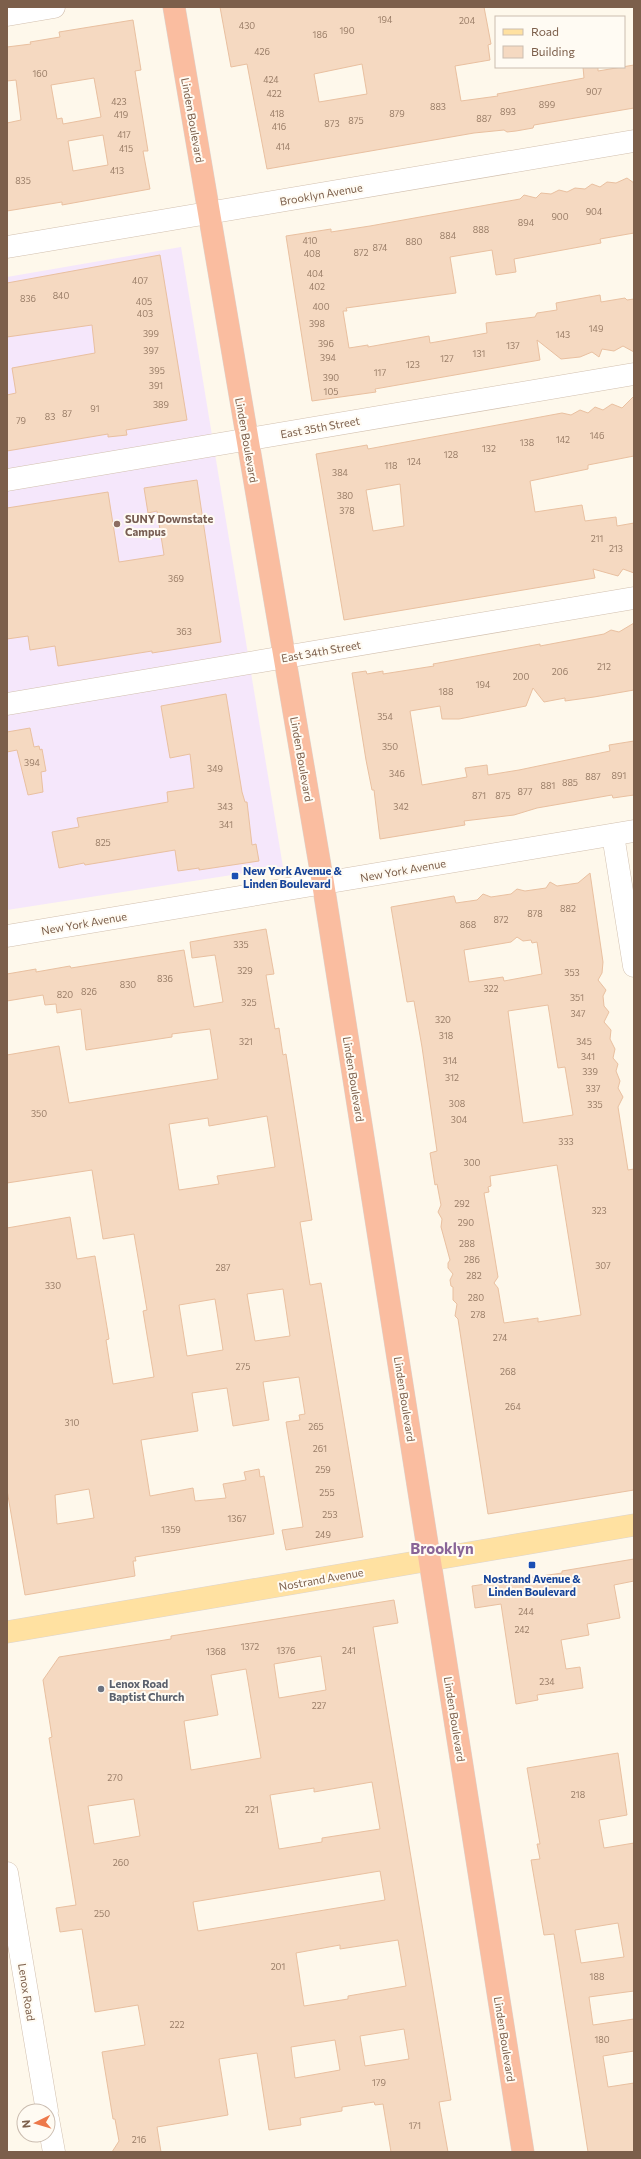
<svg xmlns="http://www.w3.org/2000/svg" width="641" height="2159" font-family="Commissioner,sans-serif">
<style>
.education{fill:#f5e7fb}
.building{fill:#f5d9c1;stroke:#e9c0a0;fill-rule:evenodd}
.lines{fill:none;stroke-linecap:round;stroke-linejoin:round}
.minor-casing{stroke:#d2c0af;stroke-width:23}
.major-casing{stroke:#ddd5d0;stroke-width:23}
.highway-casing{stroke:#ddd5d0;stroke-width:23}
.minor{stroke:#fff;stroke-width:22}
.major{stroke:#ffe1a1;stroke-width:22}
.highway{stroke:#fabda0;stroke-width:22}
.education-dot{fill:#8d6e63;stroke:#fffbf3;stroke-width:1.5}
.transit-dot{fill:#1a4fb4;stroke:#fffbf3;stroke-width:1.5}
.worship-dot{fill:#6b7280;stroke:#fffbf3;stroke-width:1.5}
.labels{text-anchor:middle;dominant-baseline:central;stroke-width:4;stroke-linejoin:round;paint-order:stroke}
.number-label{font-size:9px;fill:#9a7e68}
.street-label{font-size:11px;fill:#7c5f4b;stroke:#fffbf3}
.education-label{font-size:11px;font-weight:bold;fill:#785e54;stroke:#fffbf3;text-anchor:start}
.transit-label{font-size:11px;font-weight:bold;fill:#164399;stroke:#fffbf3;text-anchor:start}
.worship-label{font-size:11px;font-weight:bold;fill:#5b616d;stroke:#fffbf3;text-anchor:start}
.district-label{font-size:15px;font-weight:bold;fill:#896497;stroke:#fffbf3}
</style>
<rect width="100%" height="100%" fill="#fef8eb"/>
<!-- education -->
<path class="education" d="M181,247L283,867L7,910V277Z"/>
<!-- building -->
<g class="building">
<path d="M220,7H484L491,44L488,45L490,60L455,66L461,101L498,96L497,94L584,78L583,67H598V71L634,65V108L534,125L533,128L516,131L507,132L504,130L474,133L267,169L247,64L231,67ZM362,64L367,94L319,102L314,74Z"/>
<path d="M133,20L141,70L135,71L148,151H143L150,189L62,205V202L7,211V123L21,120L16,80L7,81V47L31,44L30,42L60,37L59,32ZM94,78L101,117L63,124L62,118L57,119L51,85ZM103,135L108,165L73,171L68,141Z"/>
<path d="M627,178L634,183V233L600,239L601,243L514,259L516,272L496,275L492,250L450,257L456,293L346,308L347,311H343L349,348L368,345V347L429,336L430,343L487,333L486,323L535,317L537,313L557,310L556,303L600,295L601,302L625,298L627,300L634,299V352L623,346L614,351L602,349L599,357L592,352L580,357L561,359L537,340L540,360L375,389L376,392L312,401L286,236L331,229V232L370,226L520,199L524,195L536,198L541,193L551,194L559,190L567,192L575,188L585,189L592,184L600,187L607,182L616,183Z"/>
<path d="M160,255L187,420L126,430L127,435L108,437V434L7,451V395L16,393L12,368L95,353L92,325L7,337V283Z"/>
<path d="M634,396V456L588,465V469L530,481L535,512L582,505L585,521L616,517L617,526L634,523V573L623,569L618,576L593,569L595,578L344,620L316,454L367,445L368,449L562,413L571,415L580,410L588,413L595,407L603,410L612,404L622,408ZM400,484L404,526L373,531L366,490Z"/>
<path d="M197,480L221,642L152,653V651L58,666L55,646L30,650L28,636L7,639V508L108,492L119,562L164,555L157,511L148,513L144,488Z"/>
<path d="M634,623V690L594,697L565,701V698L544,702L533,688L526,706L459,719H442L440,706L410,711L422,785L467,777L465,768L487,765L488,775L519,770L610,751L609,745L634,741V795L613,798L612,795L537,808L514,815L464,821L465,825L380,839L374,790H372L366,760L352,673L366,671L367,674L383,671V674L434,666L433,664L540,644V646L604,634L611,630L619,632Z"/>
<path d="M226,694L242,792L245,802H247L252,845L256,844L259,861L199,870V868L178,871L175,850L85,865L84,863L59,868L52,832L79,827L77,818L168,802L167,792L194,788L190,754L170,758L161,706Z"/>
<path d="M30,728L34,747L39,746L40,750L42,749L46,771L41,772L43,792L28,795L17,750L7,752V732Z"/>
<path d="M590,873L603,962L602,973L598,980L606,990L603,996L604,1006L609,1012L604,1022L611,1030L610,1039L615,1049L613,1058L618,1064L616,1071L620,1081L618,1088L623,1097L618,1107L628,1170L634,1169V1490L488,1514L458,1319L455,1316L457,1304L453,1300V1287L451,1286L450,1280L453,1274L448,1268V1263L450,1260L441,1227L442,1219L438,1212L441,1205L437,1184L435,1185L430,1153L437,1151L422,1047L414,1001L407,1002L391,907L454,896L456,903L477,900L483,894L491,897L511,894L517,889L525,891L546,888L550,882L557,886L578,883ZM517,937L523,941L531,940L532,943L537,942L542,974L504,981L503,977L469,982L464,950L511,942ZM548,1005L558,1068L565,1067L573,1115L523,1123L508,1011ZM557,1165L581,1315L538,1322V1318L504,1323L498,1288L494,1283L498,1277L484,1193L489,1192L488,1187L491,1186L490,1176Z"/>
<path d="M266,929L274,974L266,975L275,1029L279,1028L283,1055L286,1054L312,1220L300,1222L310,1285L321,1283L363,1537L286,1550L282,1530L303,1527L286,1422L300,1420L299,1415L305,1414L299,1377L263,1382L269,1420L233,1426L227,1388L192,1393L198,1431L141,1440L150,1496L193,1488L195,1501L226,1498L223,1484L246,1480L244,1472L259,1469L260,1477L264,1476L274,1534L135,1557L136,1561H133L135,1576L25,1595L7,1490V1228L70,1217L77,1259L95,1256L109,1339L106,1340L113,1384L154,1377L143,1311L147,1310L134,1234L103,1239L92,1170L7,1183V1055L59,1046L69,1103L218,1079L210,1029L172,1034V1037L86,1050L81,1009L57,1013L56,1004L45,1005L43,995L7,1001V974L36,969V972L70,966L71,968L184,950L194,1007L223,1002L215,955L192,958L190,942ZM267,1116L275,1167L217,1176L219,1184L179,1190L169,1124L208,1118L209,1126ZM283,1289L290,1336L255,1341L247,1294ZM215,1299L223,1350L187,1356L179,1305ZM89,1489L94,1518L57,1524L55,1495Z"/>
<path d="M634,1559V1581L614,1585L620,1618L587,1624L589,1635L561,1640L566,1669L580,1667L583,1688L537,1695L538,1700L516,1704L501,1604L475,1608L472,1586L562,1573V1571Z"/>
<path d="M394,1600L398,1623L373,1627L451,2100L439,2102L448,2152H391L383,2104L375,2105L374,2102L342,2107V2111L300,2118L301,2125L269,2130L257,2053L219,2059L228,2115L157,2127L161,2152H112L119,2141L115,2119H113L102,2052L145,2045L138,2005L95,2012L82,1929L60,1932L56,1908L76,1905L49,1738L52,1737L43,1680L59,1657L171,1639V1636ZM321,1656L326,1690L279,1698L274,1664ZM246,1669L261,1758L191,1770L184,1721L218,1715L211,1675ZM372,1782L380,1829L322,1838V1842L279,1849L270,1795L314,1788V1792ZM134,1799L140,1836L94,1844L88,1806ZM380,1871L385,1900L198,1931L193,1902ZM398,1940L406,1986L348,1996V1999L304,2006L296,1953L340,1945V1949ZM404,2029L409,2059L365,2066L360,2036ZM335,2040L340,2070L295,2078L291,2047Z"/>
<path d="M618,1753L627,1815L599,1820L604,1848L634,1843V1991L589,1997L593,2025L634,2019V2051L603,2056L608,2087L634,2083V2152H588L554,1934L544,1935L531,1860L540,1859L537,1844H540L527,1768ZM618,1923L624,1957L581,1963L575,1930Z"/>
</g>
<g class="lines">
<!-- minor casing -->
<g class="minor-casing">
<g id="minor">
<path d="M7,15L54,7"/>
<path d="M7,247L634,141"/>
<path d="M7,480L634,374"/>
<path d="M7,704L634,598"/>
<path d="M613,835L634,966"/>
<path d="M7,936L634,831"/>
<path d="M7,1873L47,2111"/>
<path d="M48,2119L54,2152"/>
</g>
</g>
<!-- major casing -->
<g class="major-casing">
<path id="major" d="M7,1632L634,1525"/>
</g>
<!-- highway casing -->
<g class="highway-casing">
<path id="highway" d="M174,7L323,883L523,2152"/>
</g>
<!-- minor -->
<use href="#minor" class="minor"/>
<!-- major -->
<use href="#major" class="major"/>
<!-- highway -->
<use href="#highway" class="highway"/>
</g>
<!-- markers -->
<circle class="education-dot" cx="117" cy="524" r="4"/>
<g class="transit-dot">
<rect x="231" y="872" width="8" height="8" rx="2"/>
<rect x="528" y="1561" width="8" height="8" rx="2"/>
</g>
<circle class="worship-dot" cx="101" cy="1689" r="4"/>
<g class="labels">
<!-- number labels -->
<g class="number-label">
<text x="385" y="19">194</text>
<text x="467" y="20">204</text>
<text x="247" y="25">430</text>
<text x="347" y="30">190</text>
<text x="320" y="34">186</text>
<text x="262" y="51">426</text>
<text x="40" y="73">160</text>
<text x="271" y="79">424</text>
<text x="594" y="91">907</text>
<text x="274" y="93">422</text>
<text x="119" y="101">423</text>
<text x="547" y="104">899</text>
<text x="438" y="106">883</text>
<text x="508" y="111">893</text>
<text x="277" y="113">418</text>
<text x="397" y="113">879</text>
<text x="121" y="114">419</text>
<text x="484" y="118">887</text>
<text x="356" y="120">875</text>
<text x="332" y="123">873</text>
<text x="279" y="126">416</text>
<text x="124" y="134">417</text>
<text x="283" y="146">414</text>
<text x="126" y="148">415</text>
<text x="117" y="170">413</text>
<text x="23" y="180">835</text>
<text x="594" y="211">904</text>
<text x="560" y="216">900</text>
<text x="526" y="222">894</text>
<text x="481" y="229">888</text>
<text x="448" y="235">884</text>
<text x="310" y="240">410</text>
<text x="414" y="241">880</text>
<text x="380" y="247">874</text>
<text x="361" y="252">872</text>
<text x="312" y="253">408</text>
<text x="315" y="273">404</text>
<text x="140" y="280">407</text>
<text x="317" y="286">402</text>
<text x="61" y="295">840</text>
<text x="28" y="298">836</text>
<text x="144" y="301">405</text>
<text x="321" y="306">400</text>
<text x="145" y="313">403</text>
<text x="317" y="323">398</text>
<text x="596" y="328">149</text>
<text x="151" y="333">399</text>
<text x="563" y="334">143</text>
<text x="326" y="343">396</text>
<text x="513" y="345">137</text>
<text x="151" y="350">397</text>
<text x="479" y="353">131</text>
<text x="328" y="357">394</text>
<text x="447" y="358">127</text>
<text x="413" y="364">123</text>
<text x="157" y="370">395</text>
<text x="380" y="372">117</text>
<text x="331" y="377">390</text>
<text x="156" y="385">391</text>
<text x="331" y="391">105</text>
<text x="161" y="404">389</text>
<text x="95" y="408">91</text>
<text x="67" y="413">87</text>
<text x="50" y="416">83</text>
<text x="21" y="420">79</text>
<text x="597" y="435">146</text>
<text x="563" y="439">142</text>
<text x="527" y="442">138</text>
<text x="489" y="448">132</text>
<text x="451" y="454">128</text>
<text x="414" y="461">124</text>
<text x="391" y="465">118</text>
<text x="340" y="472">384</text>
<text x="345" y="495">380</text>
<text x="347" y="510">378</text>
<text x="597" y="538">211</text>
<text x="616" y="548">213</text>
<text x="176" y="578">369</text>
<text x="184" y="631">363</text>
<text x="604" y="666">212</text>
<text x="560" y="671">206</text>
<text x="521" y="676">200</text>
<text x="483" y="684">194</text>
<text x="446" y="691">188</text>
<text x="385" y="716">354</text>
<text x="390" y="746">350</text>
<text x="32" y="762">394</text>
<text x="215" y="768">349</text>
<text x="397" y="773">346</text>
<text x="619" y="775">891</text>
<text x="593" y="776">887</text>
<text x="570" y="782">885</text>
<text x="548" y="785">881</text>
<text x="525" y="791">877</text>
<text x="479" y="795">871</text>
<text x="503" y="795">875</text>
<text x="225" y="806">343</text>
<text x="401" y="806">342</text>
<text x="226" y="824">341</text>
<text x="103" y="842">825</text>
<text x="568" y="908">882</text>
<text x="535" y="913">878</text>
<text x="501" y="919">872</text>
<text x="468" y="924">868</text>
<text x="241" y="944">335</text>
<text x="245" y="970">329</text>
<text x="572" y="972">353</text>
<text x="165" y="978">836</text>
<text x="128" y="984">830</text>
<text x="491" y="988">322</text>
<text x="89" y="991">826</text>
<text x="65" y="994">820</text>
<text x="577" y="997">351</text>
<text x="249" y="1002">325</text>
<text x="578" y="1013">347</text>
<text x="443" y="1019">320</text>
<text x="446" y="1035">318</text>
<text x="246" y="1041">321</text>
<text x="584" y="1041">345</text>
<text x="588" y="1056">341</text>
<text x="450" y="1060">314</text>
<text x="590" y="1071">339</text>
<text x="452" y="1077">312</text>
<text x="593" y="1088">337</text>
<text x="457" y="1103">308</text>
<text x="595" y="1104">335</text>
<text x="39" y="1113">350</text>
<text x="459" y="1119">304</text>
<text x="566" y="1141">333</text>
<text x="472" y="1162">300</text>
<text x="462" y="1203">292</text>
<text x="599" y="1210">323</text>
<text x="466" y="1222">290</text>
<text x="467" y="1243">288</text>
<text x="472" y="1259">286</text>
<text x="603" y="1265">307</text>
<text x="223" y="1267">287</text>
<text x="474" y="1275">282</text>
<text x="53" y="1285">330</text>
<text x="476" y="1297">280</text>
<text x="478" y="1314">278</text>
<text x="500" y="1337">274</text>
<text x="243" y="1366">275</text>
<text x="508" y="1371">268</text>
<text x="513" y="1406">264</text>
<text x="72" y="1422">310</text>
<text x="316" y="1426">265</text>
<text x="320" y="1448">261</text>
<text x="323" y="1469">259</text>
<text x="327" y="1492">255</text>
<text x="330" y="1514">253</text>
<text x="237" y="1518">1367</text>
<text x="171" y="1529">1359</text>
<text x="323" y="1534">249</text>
<text x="526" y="1611">244</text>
<text x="522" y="1629">242</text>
<text x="250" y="1646">1372</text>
<text x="286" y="1650">1376</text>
<text x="349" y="1650">241</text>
<text x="216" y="1651">1368</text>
<text x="547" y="1681">234</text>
<text x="319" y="1705">227</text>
<text x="115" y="1777">270</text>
<text x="578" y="1794">218</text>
<text x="252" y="1809">221</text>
<text x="121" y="1862">260</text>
<text x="102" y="1913">250</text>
<text x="278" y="1966">201</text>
<text x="597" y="1976">188</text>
<text x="177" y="2024">222</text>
<text x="602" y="2039">180</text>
<text x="379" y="2082">179</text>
<text x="415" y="2125">171</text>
<text x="139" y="2139">216</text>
</g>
<!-- street labels -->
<g class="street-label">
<text transform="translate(193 120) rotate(80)">Linden Boulevard</text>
<text transform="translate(321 194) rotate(-10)">Brooklyn Avenue</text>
<text transform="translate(320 427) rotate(-10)">East 35th Street</text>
<text transform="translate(247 440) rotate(80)">Linden Boulevard</text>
<text transform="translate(321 651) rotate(-10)">East 34th Street</text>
<text transform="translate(302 759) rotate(80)">Linden Boulevard</text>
<text transform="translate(403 870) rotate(-10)">New York Avenue</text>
<text transform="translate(84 923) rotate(-10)">New York Avenue</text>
<text transform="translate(354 1079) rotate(81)">Linden Boulevard</text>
<text transform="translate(405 1399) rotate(81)">Linden Boulevard</text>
<text transform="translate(321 1579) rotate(-10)">Nostrand Avenue</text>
<text transform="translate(455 1719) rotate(81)">Linden Boulevard</text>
<text transform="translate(27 1992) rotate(81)">Lenox Road</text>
<text transform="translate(505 2039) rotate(81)">Linden Boulevard</text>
</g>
<!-- education labels -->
<g class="education-label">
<text x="125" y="518">SUNY Downstate<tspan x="125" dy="13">Campus</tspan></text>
</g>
<!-- transit labels -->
<g class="transit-label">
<text x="243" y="870">New York Avenue &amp;<tspan x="243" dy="13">Linden Boulevard</tspan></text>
<text x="532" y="1578" text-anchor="middle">Nostrand Avenue &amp;<tspan x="532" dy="13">Linden Boulevard</tspan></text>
</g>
<!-- worship labels -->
<g class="worship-label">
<text x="109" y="1683">Lenox Road<tspan x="109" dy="13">Baptist Church</tspan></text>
</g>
<!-- district labels -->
<g class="district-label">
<text x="442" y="1548">Brooklyn</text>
</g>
</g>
<!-- border -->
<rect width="641" height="2159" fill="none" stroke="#7c5f4b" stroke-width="16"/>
<!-- legend -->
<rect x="495" y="16" width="130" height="52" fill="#fffbf3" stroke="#cbbdb0"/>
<rect x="503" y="29" width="20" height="6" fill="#ffe1a1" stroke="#cbbdb0"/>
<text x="531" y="36" font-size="12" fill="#7c5f4b">Road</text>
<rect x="503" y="46" width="20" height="12" fill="#f5d9c1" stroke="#cbbdb0"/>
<text x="531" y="56" font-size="12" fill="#7c5f4b">Building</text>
<!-- north arrow -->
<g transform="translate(36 2123) rotate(265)"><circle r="19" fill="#fffbf3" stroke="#cbbdb0"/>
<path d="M0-3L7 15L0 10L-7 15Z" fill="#ed794b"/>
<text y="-6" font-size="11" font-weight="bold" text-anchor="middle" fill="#7c5f4b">N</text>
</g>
</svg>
